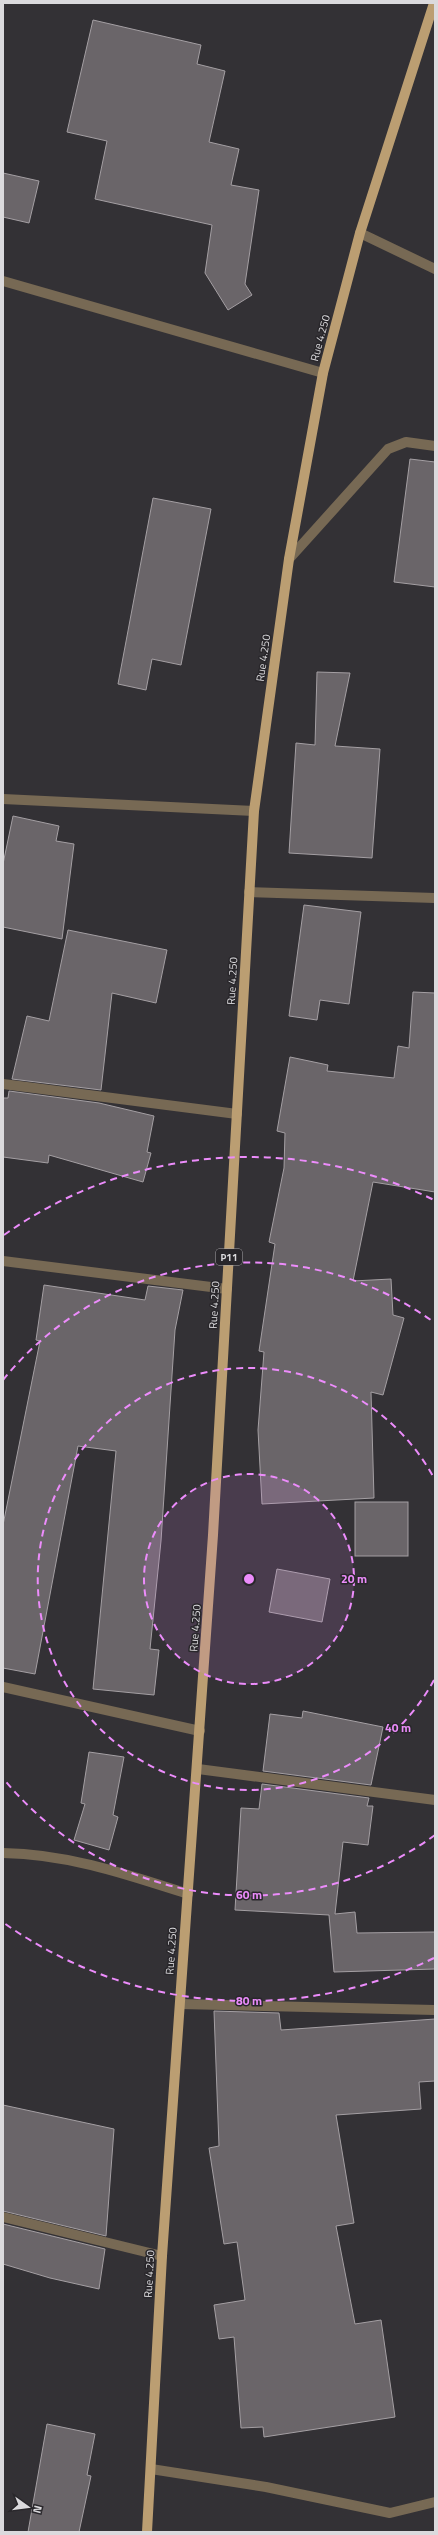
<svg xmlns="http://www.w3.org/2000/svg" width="438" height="2535" font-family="'Titillium Web',sans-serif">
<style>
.building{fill:#6a6569;stroke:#a49fa3}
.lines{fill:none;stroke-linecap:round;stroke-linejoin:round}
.minor{stroke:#776954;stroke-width:10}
.major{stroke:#bb9e72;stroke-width:10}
.ring{fill:none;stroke:#ec8cfb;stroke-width:2;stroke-dasharray:7 5}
.labels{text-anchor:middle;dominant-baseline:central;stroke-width:3;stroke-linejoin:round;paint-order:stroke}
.shield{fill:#29272b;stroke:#a6a4a8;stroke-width:1}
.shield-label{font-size:10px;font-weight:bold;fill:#dbdadd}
.street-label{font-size:11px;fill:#dbdadd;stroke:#29272b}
.centre{fill:#ec8cfb;stroke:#29272b;stroke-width:2}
.ring-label{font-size:12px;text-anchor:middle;font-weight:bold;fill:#ec8cfb;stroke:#29272b;stroke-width:3;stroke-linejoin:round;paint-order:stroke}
</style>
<rect width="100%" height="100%" fill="#333135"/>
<!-- building -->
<g class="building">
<path d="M93,20L201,45L197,64L225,71L209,142L239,149L231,185L259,190L245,284L252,295L228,310L205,273L212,225L95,199L107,141L67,132Z"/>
<path d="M3,173L39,181L29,223L3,217Z"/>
<path d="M410,459L435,462V587L394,582Z"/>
<path d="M153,498L211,509L181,665L152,659L146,690L118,684Z"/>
<path d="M317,672L350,673L335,746L380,749L372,858L289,853L296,743L315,745Z"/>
<path d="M13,816L59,826L56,841L74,844L62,939L3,927V864Z"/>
<path d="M304,905L361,912L349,1004L320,1000L317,1020L289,1016Z"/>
<path d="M68,930L167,950L156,1003L112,993L101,1090L12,1079L27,1016L49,1021Z"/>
<path d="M413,992L435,993V1192L373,1182L353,1281L391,1279L393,1315L404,1318L383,1395L371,1392L374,1498L262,1504L258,1430L264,1352L259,1351L275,1244L269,1242L284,1168L285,1133L277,1131L290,1057L328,1065L327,1071L394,1078L398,1046L409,1048Z"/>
<path d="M9,1091L99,1103L154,1116L147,1152L151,1153L143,1182L49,1155L48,1163L3,1157V1098H8Z"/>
<path d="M44,1285L145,1300L148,1286L183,1290L175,1330L161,1541L150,1649L159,1650L154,1695L93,1689L116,1451L78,1446L35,1674L3,1668V1525L40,1341L36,1340Z"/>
<rect x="355" y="1502" width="53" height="54"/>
<path d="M277,1569L330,1579L322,1622L269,1612Z"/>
<path d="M303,1711L383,1727L371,1785L263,1771L270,1714L302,1718Z"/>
<path d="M89,1752L124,1757L113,1815L118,1817L109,1850L74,1840L85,1804L81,1803Z"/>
<path d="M262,1784L369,1798L367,1806H373L368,1845L343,1842L335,1914L355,1912L357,1933L435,1932V1969L334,1972L329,1915L235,1910L241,1808L259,1809Z"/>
<path d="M214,2011L279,2013L281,2030L435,2019V2081L419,2082L421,2109L336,2115L354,2223L336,2226L355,2324L381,2320L395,2417L264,2437L263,2427L241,2428L234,2337L219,2339L214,2305L245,2300L237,2242L224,2244L209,2148L219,2146Z"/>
<path d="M3,2105L114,2129L106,2236L3,2211Z"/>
<path d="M3,2224L105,2249L99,2289L50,2278L3,2264Z"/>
<path d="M47,2424L95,2434L87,2475L91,2476L79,2532H28Z"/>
</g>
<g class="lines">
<!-- minor -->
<g class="minor">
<path d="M360,233L435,269"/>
<path d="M3,281L323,373"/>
<path d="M289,559L388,449L406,442L435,446"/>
<path d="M3,799L254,811"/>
<path d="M249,892L435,898"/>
<path d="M3,1084L237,1114"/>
<path d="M3,1261L227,1289"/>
<path d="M3,1687L200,1731"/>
<path d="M198,1769L435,1800"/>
<path d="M3,1853C68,1854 126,1874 188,1894"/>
<path d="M180,2004L435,2010"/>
<path d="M3,2217L162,2256"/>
<path d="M151,2469L266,2487L390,2513L435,2502"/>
</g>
<!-- major -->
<path class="major" d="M147,2532L162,2256L213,1535L254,811L289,559L323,373L360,233L434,3"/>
</g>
<!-- distance rings -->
<circle cx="249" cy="1579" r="105" fill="#ec8cfb" fill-opacity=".12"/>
<g class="ring">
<circle cx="249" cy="1579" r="105"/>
<path d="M434 1680A211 211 0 1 1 434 1478"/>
<path d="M435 1835A316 316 0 0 1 3 1778M3 1380A316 316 0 0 1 435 1323"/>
<path d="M434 1958A422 422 0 0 1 4 1923M4 1235A422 422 0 0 1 434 1200"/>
</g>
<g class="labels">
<!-- shield labels -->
<rect class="shield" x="216" y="1249" width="26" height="16" rx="3"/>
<g class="shield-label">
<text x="229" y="1257">P11</text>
</g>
<!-- street labels -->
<g class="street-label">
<text transform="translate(320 338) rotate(-75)">Rue 4.250</text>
<text transform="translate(263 658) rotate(-82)">Rue 4.250</text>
<text transform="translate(232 981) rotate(-87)">Rue 4.250</text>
<text transform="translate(214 1305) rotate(-87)">Rue 4.250</text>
<text transform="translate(195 1628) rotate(-86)">Rue 4.250</text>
<text transform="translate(171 1951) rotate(-86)">Rue 4.250</text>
<text transform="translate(149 2274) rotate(-87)">Rue 4.250</text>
</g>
</g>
<circle cx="249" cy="1579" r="6" class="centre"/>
<g class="ring-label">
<text x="354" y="1583">20 m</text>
<text x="398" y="1732">40 m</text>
<text x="249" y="1899">60 m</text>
<text x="249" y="2005">80 m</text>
</g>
<!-- border -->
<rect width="438" height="2535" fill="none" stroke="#dbdadd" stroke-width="8"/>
<!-- north arrow -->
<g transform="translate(28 2507) rotate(104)" stroke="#29272b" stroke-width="3" paint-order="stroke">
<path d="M0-3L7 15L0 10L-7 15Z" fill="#dbdadd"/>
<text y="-6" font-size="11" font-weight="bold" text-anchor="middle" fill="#dbdadd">N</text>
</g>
</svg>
